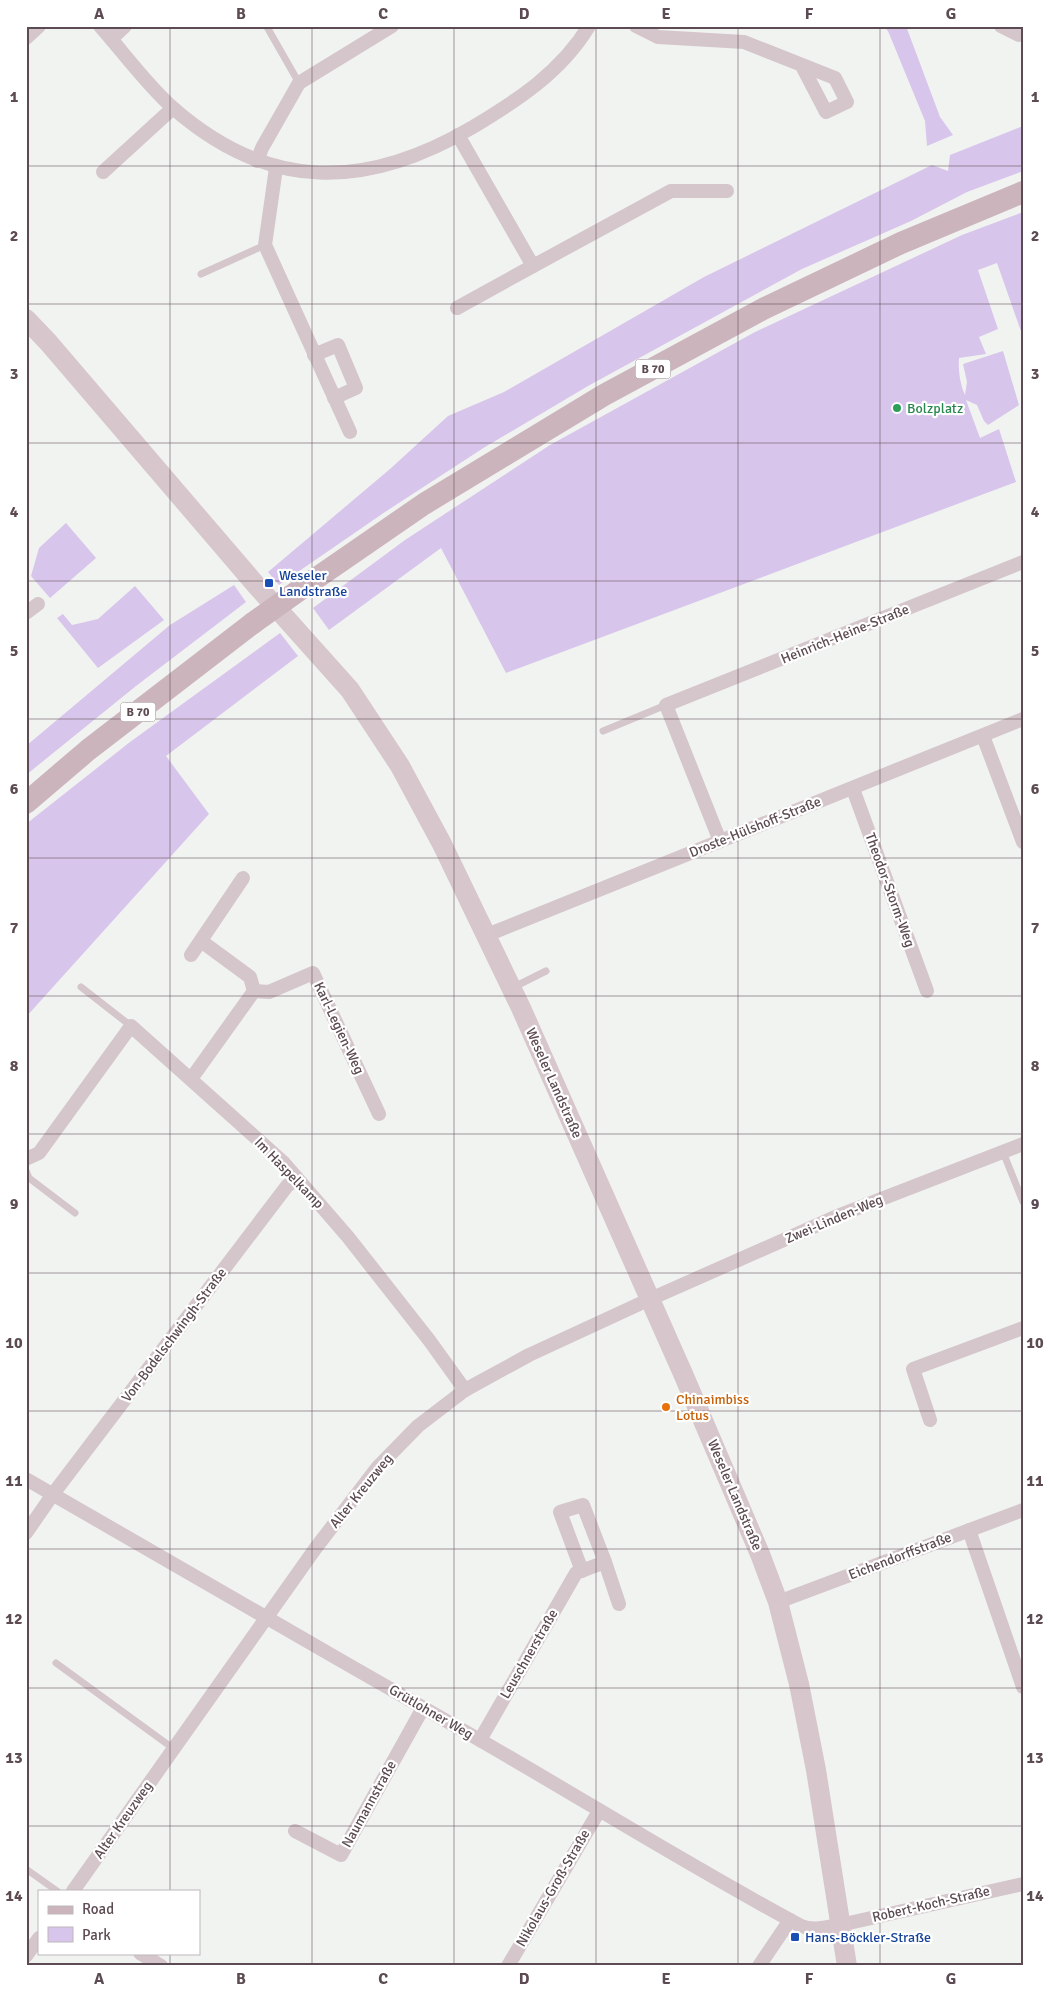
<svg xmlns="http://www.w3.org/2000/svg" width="1049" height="1992" font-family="Signika,sans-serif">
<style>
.green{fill:#d8c5eb}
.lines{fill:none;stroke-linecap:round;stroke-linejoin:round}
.lane{stroke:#d4c6cb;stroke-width:7}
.street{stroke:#d4c6cb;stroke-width:14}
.secondary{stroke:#d7c6cc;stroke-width:20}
.primary{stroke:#ccb4bd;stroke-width:22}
.primary-bridge{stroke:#ccb4bd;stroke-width:22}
.grid{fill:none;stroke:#5c4b52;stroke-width:1;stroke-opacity:0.55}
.leisure-dot{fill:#2e9e5b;stroke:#fff;stroke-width:2}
.transit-dot{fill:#1a4fb4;stroke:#fff;stroke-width:2}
.food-dot{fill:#e8710a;stroke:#fff;stroke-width:2}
.labels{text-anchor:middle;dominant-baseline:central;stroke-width:4.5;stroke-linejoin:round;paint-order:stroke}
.shield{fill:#fff;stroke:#8d8186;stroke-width:1}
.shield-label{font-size:12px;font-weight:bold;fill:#5c4b52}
.leisure-label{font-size:14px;fill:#27864d;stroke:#fff;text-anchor:start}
.transit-label{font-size:14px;fill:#164399;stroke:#fff;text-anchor:start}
.street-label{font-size:14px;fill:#5c4b52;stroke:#fff}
.food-label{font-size:14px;fill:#c56008;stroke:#fff;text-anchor:start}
.neatline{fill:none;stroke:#5c4b52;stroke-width:2}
.grid-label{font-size:16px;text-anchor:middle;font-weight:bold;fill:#5c4b52}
</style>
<rect width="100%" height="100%" fill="#f1f3f1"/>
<!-- green -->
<g class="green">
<path d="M883,26H906L940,117L953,135L927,146L925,121L888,31Z"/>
<path d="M1023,126V171L967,192L911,221L802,269L588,386L485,447L385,512L279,585L268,572L390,469L448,416L504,392L704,277L932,165L948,171L950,155Z"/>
<path d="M1023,212V337L997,263L978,270L998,329L979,337L986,354L959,358C958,369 960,385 965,395L967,382L963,364L1003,351L1019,405L988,425L984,421L977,405L966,400L980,438L999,429L1016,482L506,673L441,548L329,630L313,608L405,540L550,445L755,332L962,235Z"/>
<path d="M66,523L96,558L50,598L31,576L39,548Z"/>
<path d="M234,585L246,602L136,686L26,775V746L170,625Z"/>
<path d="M135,586L164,620L98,668L57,618L63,614L72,625L98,619Z"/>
<path d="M280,633L298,656L166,756L209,814L26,1017V824L130,742Z"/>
</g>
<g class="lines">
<!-- lane -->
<g class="lane">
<path d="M267,27L299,83"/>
<path d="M201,274L265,245"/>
<path d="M603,731L666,705"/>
<path d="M81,987L131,1026"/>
<path d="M512,988L546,971"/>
<path d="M1003,1152L1023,1202"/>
<path d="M26,1171L29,1178L75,1213"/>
<path d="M56,1663L174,1749"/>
<path d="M26,1869L57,1891"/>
</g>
<!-- street -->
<g class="street">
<path d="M100,26C124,53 146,84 173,108C269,192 366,190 473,127C518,100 561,72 589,26"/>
<path d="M636,26L658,37L744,42L835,78L847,102L826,112L802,66"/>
<path d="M1001,26L1019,35L1023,33"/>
<path d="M26,38L39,26"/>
<path d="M111,39L125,26"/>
<path d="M458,135L533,266L671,191H727"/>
<path d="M257,161L262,148L299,83L392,26"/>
<path d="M276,168L265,245L350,432"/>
<path d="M103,172L173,108"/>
<path d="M457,308L533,266"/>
<path d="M314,355L338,345L356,388L334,398"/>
<path d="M26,613L38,604"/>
<path d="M983,736L1023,842"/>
<path d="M853,789L927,991"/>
<path d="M720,841L666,705L1023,562"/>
<path d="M487,935L1023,719"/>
<path d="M201,941L250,977L254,991"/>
<path d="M191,955L243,878"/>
<path d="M191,1079L254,991L269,992L313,973L379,1114"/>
<path d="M26,1159L39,1153L131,1026L284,1163L348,1237L429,1340L465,1390"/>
<path d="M930,1420L913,1369L1023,1328"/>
<path d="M26,1479C177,1566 327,1653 478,1739C586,1801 691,1867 801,1926C814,1931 827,1927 840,1925L1023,1884"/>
<path d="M969,1530L1023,1687"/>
<path d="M26,1533L53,1494L287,1186L297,1178"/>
<path d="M582,1571L560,1512L583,1505L605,1562"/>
<path d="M778,1602L1023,1510"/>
<path d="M480,1740L576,1573L605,1562L619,1604"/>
<path d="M295,1831L341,1855L423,1708"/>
<path d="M73,1891L315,1549L377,1468L418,1426L465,1390L529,1355L648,1300L840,1215L1023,1144"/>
<path d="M140,1953L161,1966"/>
<path d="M26,1956L39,1938"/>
<path d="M508,1966L599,1811"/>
<path d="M759,1966L790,1920"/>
</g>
<!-- secondary -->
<path class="secondary" d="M26,319L48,342L256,585L350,690L400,766L442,844L521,1008L684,1376L760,1554L778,1602L799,1684L816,1770L847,1966"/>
<!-- primary -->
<g class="primary">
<path d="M305,586L424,504L604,395L765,308L901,243L1023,192"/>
<path d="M26,803L88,750L253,623"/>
</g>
<!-- primary-bridge -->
<path class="primary-bridge" d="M253,623L305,586"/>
</g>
<!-- grid -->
<path class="grid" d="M170,26V1891M312,26V1966M454,26V1966M596,26V1966M738,26V1966M880,26V1966M26,166H1023M26,304H1023M26,443H1023M26,581H1023M26,719H1023M26,858H1023M26,996H1023M26,1134H1023M26,1273H1023M26,1411H1023M26,1549H1023M26,1688H1023M26,1826H1023M170,1953V1966"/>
<!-- markers -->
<circle class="leisure-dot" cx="897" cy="408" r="5"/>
<g class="transit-dot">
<rect x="264" y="578" width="10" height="10" rx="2.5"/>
<rect x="790" y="1932" width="10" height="10" rx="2.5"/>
</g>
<circle class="food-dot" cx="666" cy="1407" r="5"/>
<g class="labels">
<!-- shield labels -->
<g class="shield">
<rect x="635.5" y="359.5" width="35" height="19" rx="4"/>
<rect x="120.5" y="702.5" width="35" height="19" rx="4"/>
</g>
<g class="shield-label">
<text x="653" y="369">B 70</text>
<text x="138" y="712">B 70</text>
</g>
<!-- leisure labels -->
<g class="leisure-label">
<text x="907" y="408">Bolzplatz</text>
</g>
<!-- transit labels -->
<g class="transit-label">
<text x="279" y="575">Weseler<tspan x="279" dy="16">Landstraße</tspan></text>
<text x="805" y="1937">Hans-Böckler-Straße</text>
</g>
<!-- street labels -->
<g class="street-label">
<text transform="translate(845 634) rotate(-22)">Heinrich-Heine-Straße</text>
<text transform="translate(755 827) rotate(-22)">Droste-Hülshoff-Straße</text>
<text transform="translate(890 890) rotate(70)">Theodor-Storm-Weg</text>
<text transform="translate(339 1028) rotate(65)">Karl-Legien-Weg</text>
<text transform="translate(554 1083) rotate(66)">Weseler Landstraße</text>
<text transform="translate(289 1173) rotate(46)">Im Haspelkamp</text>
<text transform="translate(834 1219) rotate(-23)">Zwei-Linden-Weg</text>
<text transform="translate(174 1335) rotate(-53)">Von-Bodelschwingh-Straße</text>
<text transform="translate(361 1491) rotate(-51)">Alter Kreuzweg</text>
<text transform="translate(735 1495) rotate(67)">Weseler Landstraße</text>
<text transform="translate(900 1556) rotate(-21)">Eichendorffstraße</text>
<text transform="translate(529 1654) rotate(-60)">Leuschnerstraße</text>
<text transform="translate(431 1712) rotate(30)">Grütlohner Weg</text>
<text transform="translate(369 1804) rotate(-61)">Naumannstraße</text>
<text transform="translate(123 1820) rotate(-55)">Alter Kreuzweg</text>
<text transform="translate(553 1888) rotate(-60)">Nikolaus-Groß-Straße</text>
<text transform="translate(931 1904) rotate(-13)">Robert-Koch-Straße</text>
</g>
<!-- food labels -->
<g class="food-label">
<text x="676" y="1399">Chinaimbiss<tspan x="676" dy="16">Lotus</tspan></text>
</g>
</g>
<!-- border -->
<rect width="1049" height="1992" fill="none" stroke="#ffffff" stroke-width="55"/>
<!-- legend -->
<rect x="38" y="1890" width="162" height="65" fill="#ffffff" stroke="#beb7ba"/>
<rect x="48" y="1906" width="25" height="8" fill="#ccb4bd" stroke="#beb7ba"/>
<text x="82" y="1914" font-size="15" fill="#5c4b52">Road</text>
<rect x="48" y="1927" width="25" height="15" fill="#d8c5eb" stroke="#beb7ba"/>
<text x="82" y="1940" font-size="15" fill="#5c4b52">Park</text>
<rect x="28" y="28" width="994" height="1936" class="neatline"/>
<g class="grid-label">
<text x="99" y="19">A</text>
<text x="241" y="19">B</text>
<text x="383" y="19">C</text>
<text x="524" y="19">D</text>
<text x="666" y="19">E</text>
<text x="809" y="19">F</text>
<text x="951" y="19">G</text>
<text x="14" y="102">1</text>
<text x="1035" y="102">1</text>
<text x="14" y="241">2</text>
<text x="1035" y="241">2</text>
<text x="14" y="379">3</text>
<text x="1035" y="379">3</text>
<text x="14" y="517">4</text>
<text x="1035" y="517">4</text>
<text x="14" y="656">5</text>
<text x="1035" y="656">5</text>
<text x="14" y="794">6</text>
<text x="1035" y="794">6</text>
<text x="14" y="933">7</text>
<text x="1035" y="933">7</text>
<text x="14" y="1071">8</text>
<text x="1035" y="1071">8</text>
<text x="14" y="1209">9</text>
<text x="1035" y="1209">9</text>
<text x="14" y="1348">10</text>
<text x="1035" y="1348">10</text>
<text x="14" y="1486">11</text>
<text x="1035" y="1486">11</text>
<text x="14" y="1624">12</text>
<text x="1035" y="1624">12</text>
<text x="14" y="1763">13</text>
<text x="1035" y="1763">13</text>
<text x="14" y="1901">14</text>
<text x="1035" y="1901">14</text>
<text x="99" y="1984">A</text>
<text x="241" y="1984">B</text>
<text x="383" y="1984">C</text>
<text x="524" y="1984">D</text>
<text x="666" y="1984">E</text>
<text x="809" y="1984">F</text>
<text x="951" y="1984">G</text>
</g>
</svg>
